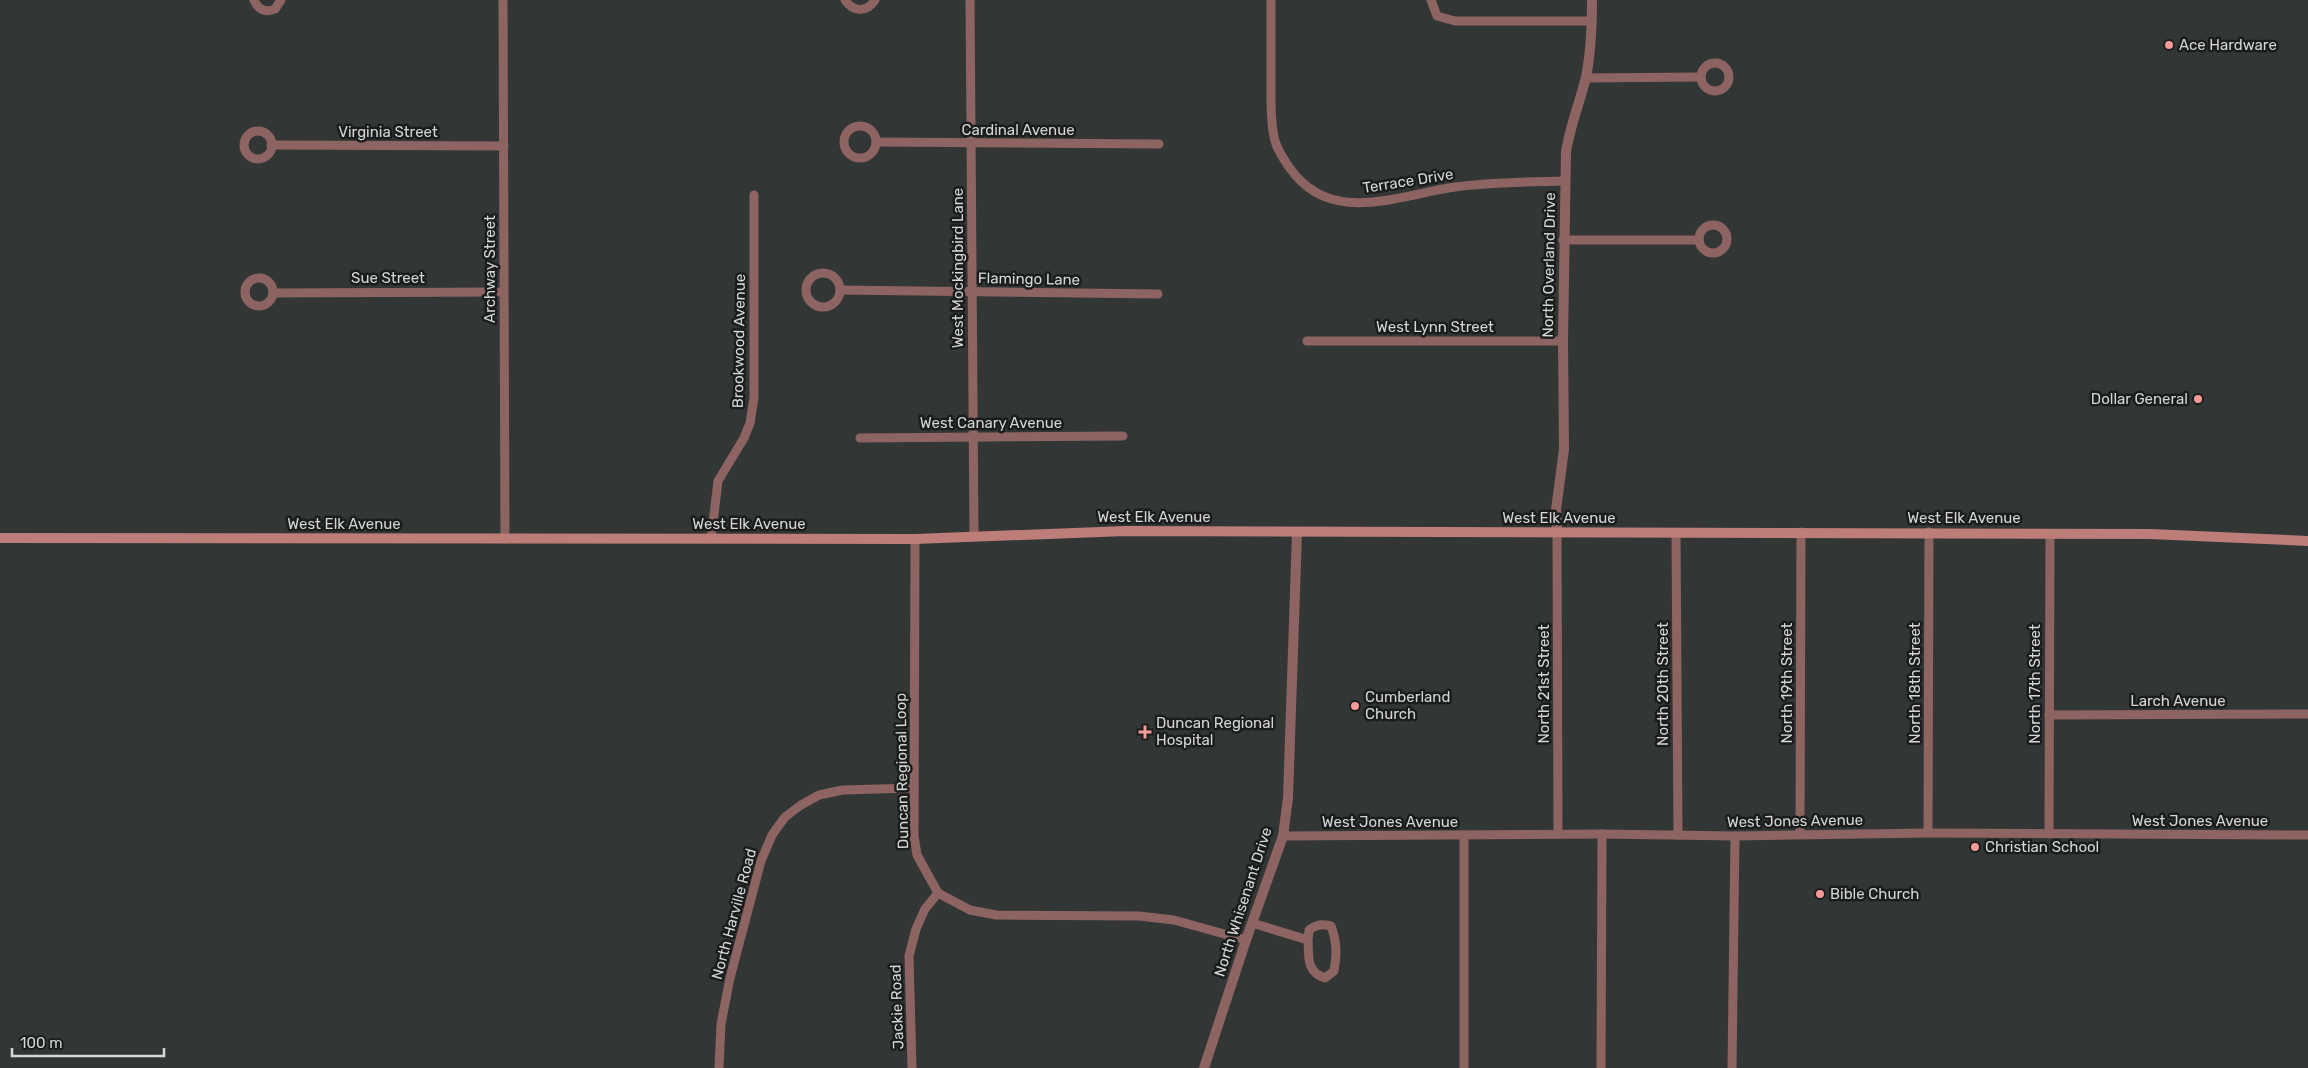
<svg xmlns="http://www.w3.org/2000/svg" width="2308" height="1068" font-family="Rubik,sans-serif">
<style>
.lines{fill:none;stroke-linecap:round;stroke-linejoin:round}
.minor{stroke:#8d6461;stroke-width:9}
.tertiary{stroke:#8d6461;stroke-width:10}
.secondary{stroke:#bd7d79;stroke-width:10}
.poi-dot{fill:#f59b97;stroke:#1b1d1d;stroke-width:2}
.labels{text-anchor:middle;dominant-baseline:central;stroke-width:5;stroke-linejoin:round;paint-order:stroke}
.poi-label{font-size:15px;fill:#d3d6d5;stroke:#1b1d1d;text-anchor:start}
.street-label{font-size:15px;fill:#d3d6d5;stroke:#1b1d1d}
</style>
<rect width="100%" height="100%" fill="#323735"/>
<g class="lines">
<!-- minor -->
<g class="minor">
<path d="M254,0C258,10 266,13 275,9L281,0"/>
<path d="M503,0L505,539"/>
<path d="M845,0C853,12 867,13 875,0"/>
<path d="M970,0L974,536"/>
<path d="M1271,0C1271,27 1271,53 1271,80C1271,99 1270,118 1274,137C1276,148 1283,158 1289,167C1330,227 1398,195 1455,187C1491,182 1528,182 1565,181"/>
<path d="M1431,0L1437,16L1455,21H1592"/>
<circle cx="1715" cy="77" r="14"/>
<path d="M1586,78L1701,77"/>
<circle cx="860" cy="142" r="16"/>
<circle cx="258" cy="145" r="14"/>
<path d="M876,142L1159,144"/>
<path d="M271,145L504,146"/>
<circle cx="1713" cy="239" r="14"/>
<path d="M1563,240H1699"/>
<circle cx="823" cy="290" r="17"/>
<circle cx="259" cy="292" r="14"/>
<path d="M840,290L1158,294"/>
<path d="M273,293L503,292"/>
<path d="M1307,341H1563"/>
<path d="M860,438L1123,436"/>
<path d="M1557,533L1558,834"/>
<path d="M1676,533L1678,835"/>
<path d="M711,539L718,481L744,438L750,423L754,398V195"/>
<path d="M915,539L914,836L917,855L938,893L970,910L996,915L1139,916L1174,920L1246,940"/>
<path d="M2049,715L2308,714"/>
<path d="M1928,833L1929,532"/>
<path d="M1800,834L1801,532"/>
<path d="M2049,834L2050,534"/>
<path d="M1283,836L1602,834L1735,836L1928,833L2308,835"/>
<path d="M1252,923L1308,940C1309,957 1306,972 1325,978L1334,971C1337,955 1337,942 1331,926C1322,924 1317,924 1309,930L1308,940"/>
<path d="M719,1068L721,1024L730,978L761,861L772,835L785,817L801,805L819,795L843,790L914,788"/>
<path d="M912,1068L909,956L916,929L925,909L938,893"/>
<path d="M1464,1068V836"/>
<path d="M1601,1068L1602,834"/>
<path d="M1732,1068L1735,836"/>
</g>
<!-- tertiary -->
<g class="tertiary">
<path d="M1557,533L1556,510L1564,449L1563,341L1566,152C1570,126 1580,102 1586,77C1591,52 1592,26 1592,0"/>
<path d="M1204,1068L1246,940L1283,836L1288,798L1297,532"/>
</g>
<!-- secondary -->
<path class="secondary" d="M0,538L915,539L1126,531L2150,534L2308,541"/>
</g>
<!-- markers -->
<g class="poi-dot">
<circle cx="2169" cy="45" r="5"/>
<circle cx="2198" cy="399" r="5"/>
<circle cx="1355" cy="706" r="5"/>
<path d="M1142.5 724.5h5v5h5v5h-5v5h-5v-5h-5v-5h5z"/>
<circle cx="1975" cy="847" r="5"/>
<circle cx="1820" cy="894" r="5"/>
</g>
<g class="labels">
<!-- poi labels -->
<g class="poi-label">
<text x="2179" y="45">Ace Hardware</text>
<text x="2188" y="399" text-anchor="end">Dollar General</text>
<text x="1365" y="697">Cumberland<tspan x="1365" dy="17">Church</tspan></text>
<text x="1156" y="723">Duncan Regional<tspan x="1156" dy="17">Hospital</tspan></text>
<text x="1985" y="847">Christian School</text>
<text x="1830" y="894">Bible Church</text>
</g>
<!-- street labels -->
<g class="street-label">
<text x="1018" y="130">Cardinal Avenue</text>
<text x="388" y="132">Virginia Street</text>
<text transform="translate(1408 181) rotate(-9)">Terrace Drive</text>
<text transform="translate(1549 265) rotate(-89)">North Overland Drive</text>
<text transform="translate(958 268) rotate(-90)">West Mockingbird Lane</text>
<text transform="translate(490 269) rotate(-90)">Archway Street</text>
<text x="388" y="278">Sue Street</text>
<text transform="translate(1029 279) rotate(1)">Flamingo Lane</text>
<text x="1435" y="327">West Lynn Street</text>
<text transform="translate(739 341) rotate(-89)">Brookwood Avenue</text>
<text x="991" y="423">West Canary Avenue</text>
<text x="1154" y="517">West Elk Avenue</text>
<text x="1559" y="518">West Elk Avenue</text>
<text x="1964" y="518">West Elk Avenue</text>
<text x="344" y="524">West Elk Avenue</text>
<text x="749" y="524">West Elk Avenue</text>
<text transform="translate(1787 683) rotate(-90)">North 19th Street</text>
<text transform="translate(1915 683) rotate(-90)">North 18th Street</text>
<text transform="translate(1544 684) rotate(-90)">North 21st Street</text>
<text transform="translate(1663 684) rotate(-90)">North 20th Street</text>
<text transform="translate(2035 684) rotate(-90)">North 17th Street</text>
<text x="2178" y="701">Larch Avenue</text>
<text transform="translate(902 771) rotate(-91)">Duncan Regional Loop</text>
<text transform="translate(1795 821) rotate(-1)">West Jones Avenue</text>
<text x="2200" y="821">West Jones Avenue</text>
<text x="1390" y="822">West Jones Avenue</text>
<text transform="translate(1243 902) rotate(-72)">North Whisenant Drive</text>
<text transform="translate(734 914) rotate(-75)">North Harville Road</text>
<text transform="translate(897 1007) rotate(-92)">Jackie Road</text>
</g>
</g>
<!-- scale -->
<path d="M12 1048v8h152v-8" fill="none" stroke="#d3d6d5" stroke-width="2.5"/>
<text x="20" y="1048" font-size="15" fill="#d3d6d5" stroke="#1b1d1d" stroke-width="4" paint-order="stroke">100 m</text>
</svg>
